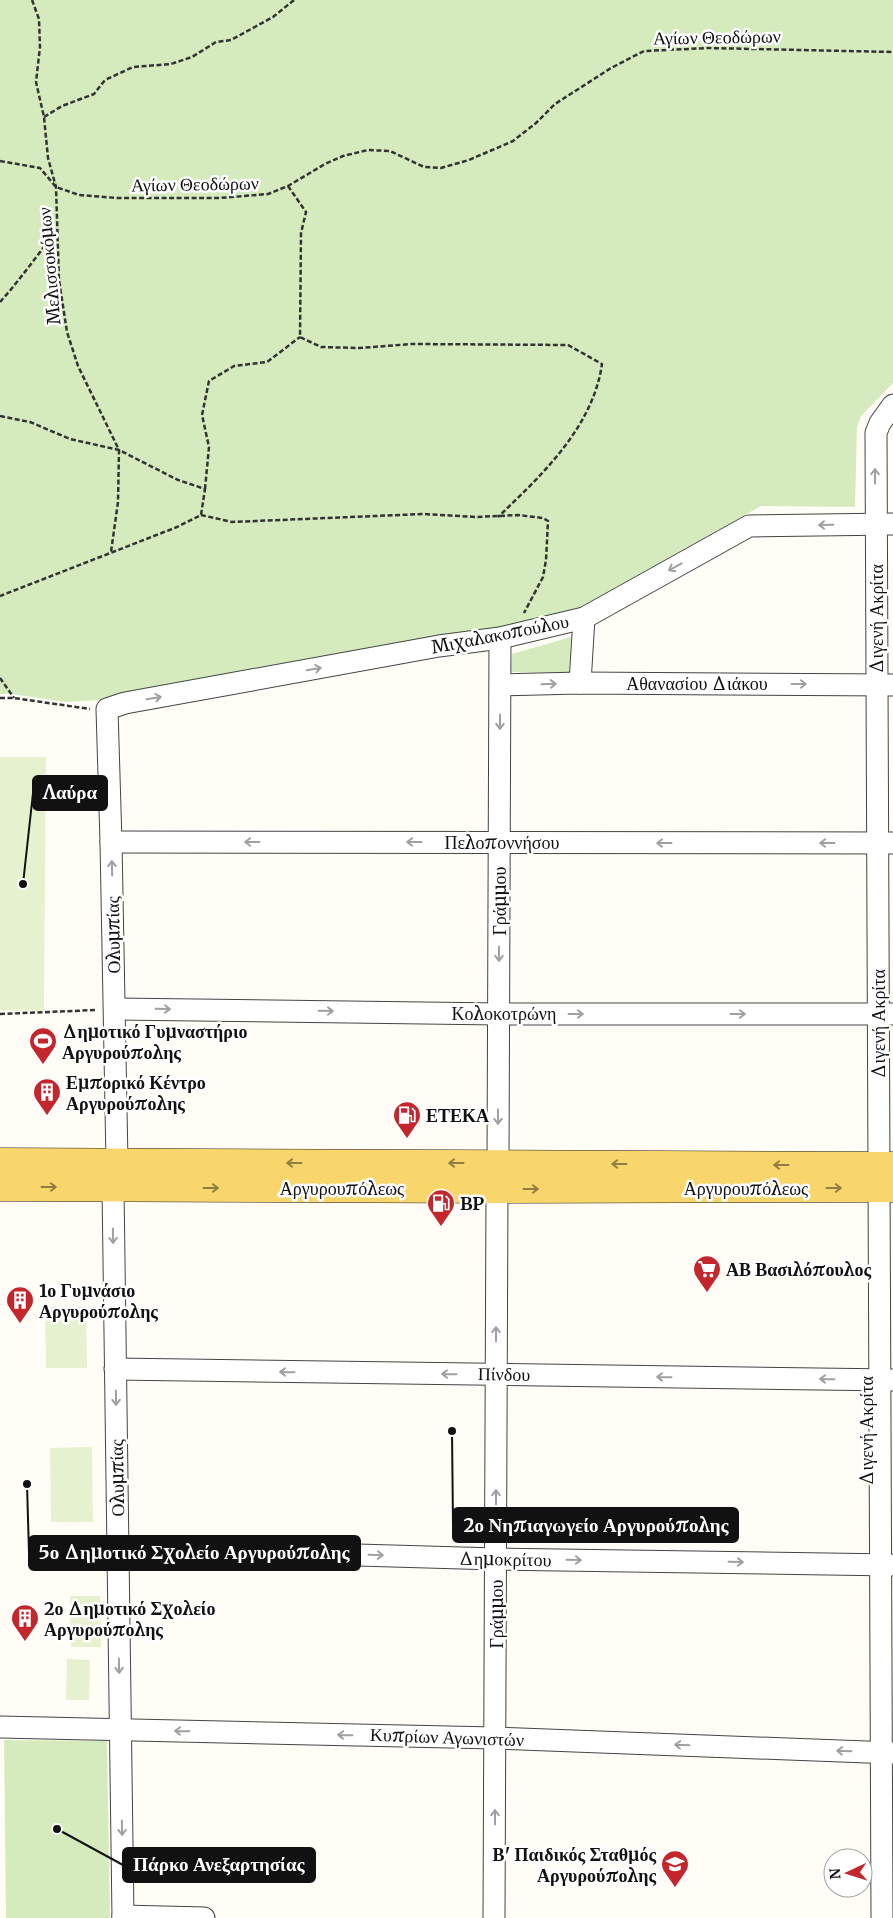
<svg xmlns="http://www.w3.org/2000/svg" width="893" height="1918" font-family="Merriweather,serif">
<style>
.green{fill:#d5ebbd}
.pitch{fill:#e6f2cf}
.lines{fill:none;stroke-linecap:round;stroke-linejoin:round}
.minor-casing{stroke:#444;stroke-width:23}
.major-casing{stroke:#222;stroke-width:29}
.path{stroke:#333;stroke-width:2.5;stroke-dasharray:5 2.5;stroke-linecap:butt}
.minor{stroke:#fff;stroke-width:21}
.major{stroke:#f9d66b;stroke-width:28}
.oneway{stroke:#a0a0a0}
.oneway2{stroke:#917d42}
.labels{text-anchor:middle;dominant-baseline:central;stroke-width:5;stroke-linejoin:round;paint-order:stroke}
.street-label{font-size:18px;fill:#111;stroke:#fff}
.poi-label{font-size:18px;font-weight:bold;fill:#111;stroke:#fff;text-anchor:start}
.leader{fill:none;stroke:#111;stroke-width:2}
.callout-dot{fill:#111;stroke:#fff;stroke-width:2}
.callout{fill:#111;stroke:#111;stroke-width:2}
.callout-label{font-size:19px;text-anchor:middle;font-weight:bold;fill:#fff}
</style>
<rect width="100%" height="100%" fill="#fffdf5"/>
<!-- green -->
<g class="green">
<path d="M0,0H893V383L861,416L857,427L855,507L761,506L580,607L499,628L101,700L65,702L12,694H0Z"/>
<path d="M571,637L569,673L511,672L512,654Z"/>
<path d="M4,1740L107,1741L110,1918H6Z"/>
</g>
<!-- pitch -->
<g class="pitch">
<path d="M0,757H46L44,1011L0,1010Z"/>
<path d="M86,1306L87,1368H46L45,1307Z"/>
<path d="M92,1447L93,1522H51L50,1448Z"/>
<path d="M70,1596H100L101,1647H71Z"/>
<path d="M67,1659L90,1660L89,1700H66Z"/>
</g>
<g class="lines">
<!-- minor casing -->
<g class="minor-casing">
<g id="minor">
<path d="M580,683L584,618"/>
<path d="M501,685L580,683L893,685"/>
<path d="M111,842L893,843"/>
<path d="M115,1009L499,1014H893"/>
<path d="M117,1162L111,842L107,709L125,703L439,646L500,638L584,618L749,526L893,524"/>
<path d="M498,1163L500,638"/>
<path d="M113,1187L123,1918"/>
<path d="M115,1369L893,1380"/>
<path d="M118,1548L496,1559L893,1565"/>
<path d="M0,1727L495,1738L893,1753"/>
<path d="M123,1916L204,1918"/>
<path d="M494,1918L497,1189"/>
<path d="M882,1918L876,433L880,423L893,405"/>
</g>
</g>
<!-- major casing -->
<g class="major-casing">
<g id="major">
<path d="M0,1162L893,1166"/>
<path d="M0,1187L497,1189L893,1188"/>
</g>
</g>
<!-- path -->
<g class="path">
<path d="M32,0L39,19L40,47L36,82L44,117L48,158L56,187L59,280L67,332L78,366L119,450L118,502L111,552"/>
<path d="M44,117L62,106L94,94L105,80L133,67L171,64L192,57L216,42L231,40L273,17L294,0"/>
<path d="M0,161L40,168L56,187L79,195L117,198H220L268,194L288,186L325,164L343,156L368,150L390,151L424,167L441,168L469,160L513,141L536,123L555,104L611,68L644,51L708,48L893,52"/>
<path d="M288,186L306,212L301,233L300,337L321,347L359,348L412,344L568,345L602,364C593,427 542,475 498,517"/>
<path d="M0,302C20,280 37,255 56,232"/>
<path d="M0,416L30,422L70,439L119,450L178,480L205,489L201,515L177,527L0,596"/>
<path d="M205,489L209,447L202,415L209,381L234,366L267,362L300,337"/>
<path d="M201,515L232,522L423,514L477,517L518,515L543,518L548,521L546,560L543,577L524,613"/>
<path d="M0,678L14,698"/>
<path d="M0,698H14L90,709"/>
<path d="M0,1014L96,1010"/>
</g>
<!-- minor -->
<use href="#minor" class="minor"/>
<!-- major -->
<use href="#major" class="major"/>
</g>
<!-- one-way arrows -->
<defs><path id="oneway-shaft" d="M-6 0H5M1.5-3L5.5 0L1.5 3" fill="none" stroke-width="1.6" stroke-linecap="round" stroke-linejoin="round" transform="scale(1.25)"/></defs>
<g class="oneway">
<use href="#oneway-shaft" transform="translate(875 476) rotate(-90)"/>
<use href="#oneway-shaft" transform="translate(826 525) rotate(179)"/>
<use href="#oneway-shaft" transform="translate(675 567) rotate(151)"/>
<use href="#oneway-shaft" transform="translate(314 669) rotate(-10)"/>
<use href="#oneway-shaft" transform="translate(549 684) rotate(-2)"/>
<use href="#oneway-shaft" transform="translate(799 684)"/>
<use href="#oneway-shaft" transform="translate(154 698) rotate(-10)"/>
<use href="#oneway-shaft" transform="translate(500 722) rotate(91)"/>
<use href="#oneway-shaft" transform="translate(252 842) rotate(-180)"/>
<use href="#oneway-shaft" transform="translate(414 842) rotate(-180)"/>
<use href="#oneway-shaft" transform="translate(664 843) rotate(-180)"/>
<use href="#oneway-shaft" transform="translate(827 843) rotate(-180)"/>
<use href="#oneway-shaft" transform="translate(112 868) rotate(-91)"/>
<use href="#oneway-shaft" transform="translate(499 954) rotate(90)"/>
<use href="#oneway-shaft" transform="translate(163 1009) rotate(1)"/>
<use href="#oneway-shaft" transform="translate(326 1011) rotate(1)"/>
<use href="#oneway-shaft" transform="translate(576 1014)"/>
<use href="#oneway-shaft" transform="translate(738 1014)"/>
<use href="#oneway-shaft" transform="translate(498 1117) rotate(90)"/>
<use href="#oneway-shaft" transform="translate(113 1236) rotate(89)"/>
<use href="#oneway-shaft" transform="translate(496 1334) rotate(-90)"/>
<use href="#oneway-shaft" transform="translate(287 1372) rotate(-179)"/>
<use href="#oneway-shaft" transform="translate(449 1374) rotate(-179)"/>
<use href="#oneway-shaft" transform="translate(664 1377) rotate(-179)"/>
<use href="#oneway-shaft" transform="translate(827 1379) rotate(-179)"/>
<use href="#oneway-shaft" transform="translate(116 1398) rotate(89)"/>
<use href="#oneway-shaft" transform="translate(496 1497) rotate(-90)"/>
<use href="#oneway-shaft" transform="translate(376 1555) rotate(2)"/>
<use href="#oneway-shaft" transform="translate(574 1560) rotate(1)"/>
<use href="#oneway-shaft" transform="translate(736 1562) rotate(1)"/>
<use href="#oneway-shaft" transform="translate(119 1666) rotate(89)"/>
<use href="#oneway-shaft" transform="translate(182 1731) rotate(-179)"/>
<use href="#oneway-shaft" transform="translate(345 1735) rotate(-179)"/>
<use href="#oneway-shaft" transform="translate(682 1745) rotate(-178)"/>
<use href="#oneway-shaft" transform="translate(844 1751) rotate(-178)"/>
<use href="#oneway-shaft" transform="translate(495 1817) rotate(-90)"/>
<use href="#oneway-shaft" transform="translate(122 1828) rotate(89)"/>
</g>
<g class="oneway2">
<use href="#oneway-shaft" transform="translate(294 1163) rotate(-180)"/>
<use href="#oneway-shaft" transform="translate(456 1163) rotate(-180)"/>
<use href="#oneway-shaft" transform="translate(619 1164) rotate(-180)"/>
<use href="#oneway-shaft" transform="translate(781 1165) rotate(-180)"/>
<use href="#oneway-shaft" transform="translate(49 1187)"/>
<use href="#oneway-shaft" transform="translate(211 1188)"/>
<use href="#oneway-shaft" transform="translate(834 1188)"/>
<use href="#oneway-shaft" transform="translate(531 1189)"/>
</g>
<!-- icons -->
<defs>
<g id="stadium-pin" transform="scale(1.4375)"><path d="M0 17L-7.5 6A9.5 9.5 0 1 1 7.5 6Z" fill="#c4262e" stroke="#fff"/><path d="M0-5a6.5 5 0 1 0 0 10a6.5 5 0 1 0 0-10ZM-3.5-1.8h7v3.6h-7Z" fill="#fff"/></g>
<g id="building-pin" transform="scale(1.4375)"><path d="M0 17L-7.5 6A9.5 9.5 0 1 1 7.5 6Z" fill="#c4262e" stroke="#fff"/><path d="M-4-6H4V6H1V3H-1V6H-4ZM-2.5-4.3h1.7v1.8h-1.7ZM.8-4.3h1.7v1.8H.8ZM-2.5-1h1.7V.8h-1.7ZM.8-1h1.7V.8H.8Z" fill="#fff"/></g>
<g id="fuel-pin" transform="scale(1.4375)"><path d="M0 17L-7.5 6A9.5 9.5 0 1 1 7.5 6Z" fill="#c4262e" stroke="#fff"/><path d="M-5.5-6h7V0h2V4h1.3V-2.5L3-4.5l.8-.8L6-3V5H2.5V1h-1V6h-7ZM-4.2-4.7v3.2H.2V-4.7Z" fill="#fff"/></g>
<g id="supermarket-pin" transform="scale(1.4375)"><path d="M0 17L-7.5 6A9.5 9.5 0 1 1 7.5 6Z" fill="#c4262e" stroke="#fff"/><path d="M-6-5.5h2.5l.6 2H6L4.5 2H-2.5L-4.4-4H-6ZM-1.5 3.2a1.3 1.3 0 1 0 .1 0ZM3 3.2a1.3 1.3 0 1 0 .1 0Z" fill="#fff"/></g>
<g id="school-pin" transform="scale(1.4375)"><path d="M0 17L-7.5 6A9.5 9.5 0 1 1 7.5 6Z" fill="#c4262e" stroke="#fff"/><path d="M0-5L7-2L0 1L-7-2ZM-4 1L0 2.5L4 1V4Q0 6-4 4Z" fill="#fff"/></g>
</defs>
<g fill-rule="evenodd">
<use href="#stadium-pin" x="43" y="1041"/>
<use href="#building-pin" x="47" y="1092"/>
<use href="#fuel-pin" x="407" y="1115"/>
<use href="#fuel-pin" x="441" y="1203"/>
<use href="#supermarket-pin" x="707" y="1269"/>
<use href="#building-pin" x="20" y="1300"/>
<use href="#building-pin" x="25" y="1618"/>
<use href="#school-pin" x="675" y="1864"/>
</g>
<g class="labels">
<!-- street labels -->
<g class="street-label">
<text transform="translate(717 37) rotate(-1)">Αγίων Θεοδώρων</text>
<text transform="translate(195 184) rotate(-1)">Αγίων Θεοδώρων</text>
<text transform="translate(49 266) rotate(-95)">Μελισσοκόμων</text>
<text transform="translate(876 619) rotate(-90)">Διγενή Ακρίτα</text>
<text transform="translate(500 634) rotate(-11)">Μιχαλακοπούλου</text>
<text x="697" y="683">Αθανασίου Διάκου</text>
<text x="502" y="842">Πελοποννήσου</text>
<text transform="translate(499 901) rotate(-90)">Γράμμου</text>
<text transform="translate(113 935) rotate(-91)">Ολυμπίας</text>
<text x="504" y="1013">Κολοκοτρώνη</text>
<text transform="translate(878 1024) rotate(-90)">Διγενή Ακρίτα</text>
<text x="342" y="1188">Αργυρουπόλεως</text>
<text x="746" y="1188">Αργυρουπόλεως</text>
<text transform="translate(504 1374) rotate(1)">Πίνδου</text>
<text transform="translate(866 1431) rotate(-90)">Διγενή Ακρίτα</text>
<text transform="translate(117 1478) rotate(-91)">Ολυμπίας</text>
<text transform="translate(505 1559) rotate(1)">Δημοκρίτου</text>
<text transform="translate(496 1614) rotate(-90)">Γράμμου</text>
<text transform="translate(447 1737) rotate(2)">Κυπρίων Αγωνιστών</text>
</g>
<!-- poi labels -->
<g class="poi-label">
<text x="62" y="1031">Δημοτικό Γυμναστήριο<tspan x="62" dy="21">Αργυρούπολης</tspan></text>
<text x="66" y="1082">Εμπορικό Κέντρο<tspan x="66" dy="21">Αργυρούπολης</tspan></text>
<text x="426" y="1115">ΕΤΕΚΑ</text>
<text x="460" y="1203">BP</text>
<text x="726" y="1269">ΑΒ Βασιλόπουλος</text>
<text x="39" y="1290">1ο Γυμνάσιο<tspan x="39" dy="21">Αργυρούπολης</tspan></text>
<text x="44" y="1608">2ο Δημοτικό Σχολείο<tspan x="44" dy="21">Αργυρούπολης</tspan></text>
<text x="656" y="1854" text-anchor="end">Β' Παιδικός Σταθμός<tspan x="656" dy="21">Αργυρούπολης</tspan></text>
</g>
</g>
<!-- callouts -->
<path class="leader" d="M23 884L33 793M452 1431L453 1525M27 1484L29 1553M57 1829L123 1865"/>
<g class="callout-dot">
<circle cx="23" cy="884" r="5"/>
<circle cx="452" cy="1431" r="5"/>
<circle cx="27" cy="1484" r="5"/>
<circle cx="57" cy="1829" r="5"/>
</g>
<g class="callout">
<rect x="33" y="776" width="74" height="34" rx="5"/>
<rect x="453" y="1508" width="285" height="34" rx="5"/>
<rect x="29" y="1536" width="331" height="34" rx="5"/>
<rect x="123" y="1848" width="192" height="34" rx="5"/>
</g>
<g class="callout-label">
<text x="70" y="799">Λαύρα</text>
<text x="596" y="1532">2ο Νηπιαγωγείο Αργυρούπολης</text>
<text x="194" y="1559">5ο Δημοτικό Σχολείο Αργυρούπολης</text>
<text x="219" y="1871">Πάρκο Ανεξαρτησίας</text>
</g>
<!-- north arrow -->
<g transform="translate(848 1873) rotate(266)"><circle r="24" fill="#ffffff" stroke="#a0a0a0"/>
<path d="M0-4L9 19L0 12L-9 19Z" fill="#c4262e"/>
<text y="-8" font-size="14" font-weight="bold" text-anchor="middle" fill="#111111">N</text>
</g>
</svg>
